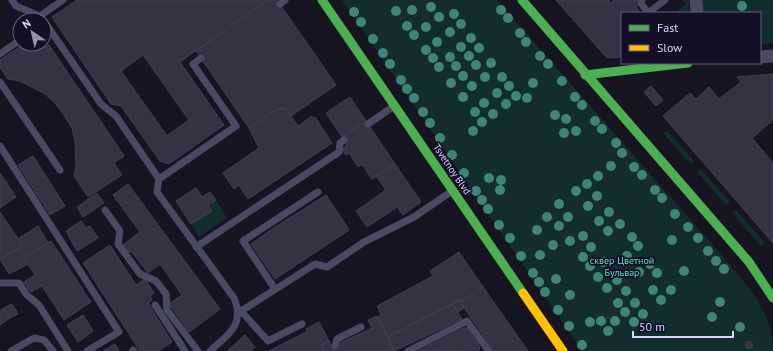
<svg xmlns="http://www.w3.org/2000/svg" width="773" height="351" font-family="'PT Sans',sans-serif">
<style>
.green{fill:#132c2d}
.building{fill:#343243;stroke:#433f54;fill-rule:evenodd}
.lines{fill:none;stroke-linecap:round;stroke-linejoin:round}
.lane{stroke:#4a4962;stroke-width:7}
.street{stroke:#4a4962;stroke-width:13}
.fast{stroke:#4caf50;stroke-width:9}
.slow{stroke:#ffc107;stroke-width:9}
.tree{fill:#3e8478}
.labels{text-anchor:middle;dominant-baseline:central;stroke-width:3.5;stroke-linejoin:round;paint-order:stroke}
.street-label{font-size:10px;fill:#d9d4ff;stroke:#130f26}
.park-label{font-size:10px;fill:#5fe0c0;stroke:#130f26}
</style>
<rect width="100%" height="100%" fill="#161421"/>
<!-- green -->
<g class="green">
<path d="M342,0H497L719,252C744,282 773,309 773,351H582Z"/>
<path d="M683,0H689V13H675L686,4Z"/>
<path d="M702,0H773V43L760,45V13H703Z"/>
<path d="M667,130L694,161L690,164L663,133Z"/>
<path d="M701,169L730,202L726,205L697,172Z"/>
<path d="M216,200L227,218L199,237L191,224L212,211L208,205Z"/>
<path d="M736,210L765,243L761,246L732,213Z"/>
</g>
<!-- building -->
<g class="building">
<path d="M77,0H268L180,62L224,125L169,164L160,161L121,106L111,104L52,17ZM143,55L189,120L167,136L121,71Z"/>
<path d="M268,0H277L336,85L291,116L285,108L274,111L249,128L196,51Z"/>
<path d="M556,0H609L611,3L614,0H646L636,7L640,13H622V57L607,58Z"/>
<path d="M24,44H39L42,49L49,45L124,156L114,163L122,175L88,197L74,176L76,167L75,142L72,128L63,114L55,103L45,94L20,81L8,79L0,67V60Z"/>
<path d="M773,74V120L752,138L773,163V243L663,116L690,93L696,99L709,87L719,99L741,82L737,77Z"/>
<path d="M651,86L663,100L656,106L644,92Z"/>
<path d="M350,97L366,121L342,137L326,113Z"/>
<path d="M285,108L298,126L312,116L314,119L315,117L332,143L248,199L239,185L234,189L223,173L259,148L249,128L274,111Z"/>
<path d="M366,121L395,164L372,179L362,164L358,167L349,153L346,155L342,149L347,145L342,137Z"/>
<path d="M33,156L65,206L50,215L18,165Z"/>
<path d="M395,164L421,202L403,215L397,207L367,227L356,211L386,190L376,176Z"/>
<path d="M0,173L16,197L0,208Z"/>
<path d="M128,184L220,309L189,332L169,304L182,295L160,264L148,273L131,251L129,253L123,245L140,232L113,195Z"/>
<path d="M196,188L202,197L210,192L216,200L208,205L212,211L191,224L176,201Z"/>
<path d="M97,193L104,203L83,217L77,207Z"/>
<path d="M326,195L349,230L275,279L251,244L275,227Z"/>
<path d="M0,212L23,246L0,259Z"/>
<path d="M81,221L86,228L90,226L98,238L77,251L66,231Z"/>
<path d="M38,226L48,243L24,258L28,264L9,274L0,259L23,246L18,239Z"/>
<path d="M51,241L91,302L64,320L42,286L31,292L24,282L35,275L24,258Z"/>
<path d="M110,245L136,285L145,279L154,293L150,296L152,300L148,303L172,342L158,351H140L83,263Z"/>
<path d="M459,252L483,287L460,302L459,300L388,337L378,317L381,315L377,306L433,276L430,271Z"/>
<path d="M483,287L528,351H494L460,302Z"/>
<path d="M459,300L464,308L458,312L452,304Z"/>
<path d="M12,304L18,314L10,318L4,308Z"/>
<path d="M452,304L462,319L394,351L388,337Z"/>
<path d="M4,308L10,318L0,325V311Z"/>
<path d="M83,315L93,331L78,342L67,325Z"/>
<path d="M377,316L394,351H324L321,345L329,341L332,347L372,328L368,320Z"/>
<path d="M319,322L329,341L321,345L324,351H269L308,331L306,329Z"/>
<path d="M463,328H468L480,347L479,350L418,351Z"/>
<path d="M245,335L255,347L250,351H227Z"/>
<circle cx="749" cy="345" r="3.5"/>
<path d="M115,344L119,351H103Z"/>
</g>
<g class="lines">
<!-- lane -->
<g class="lane">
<path d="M12,0L16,6L40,16L38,20"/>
<path d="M641,3L648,13"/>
<path d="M280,4L285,0"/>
<path d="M648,13L665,0"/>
<path d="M42,19L40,16L63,0"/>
<path d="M44,21L101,104L116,116L159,179"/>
<path d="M0,54L20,40"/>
<path d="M201,58L193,64L236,126L159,179L157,192L234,298C245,325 229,334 210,351"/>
<path d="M0,82L60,170"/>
<path d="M368,124L394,106"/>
<path d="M0,146L119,332L87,351"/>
<path d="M105,210L120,231L118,244L140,274L156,281L166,294L167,310L198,351"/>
<path d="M196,247L339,152L340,143L344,140"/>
<path d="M0,283H19L27,295L39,305L68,351"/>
<path d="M275,289L243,241L318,192"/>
<path d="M155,305L185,351"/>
<path d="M241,311L268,341L302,324"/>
<path d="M238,313L315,264L327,267L364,242L414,217L452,191"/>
<path d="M335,346L337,339L361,327"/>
<path d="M133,350L134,351"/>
<path d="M11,351L34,338L44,340L53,351"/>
<path d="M408,351L467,321L489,351"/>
</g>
<!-- street -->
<g class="street">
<path d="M696,0L697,13"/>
<path d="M760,57L773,56"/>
</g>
<!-- fast -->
<g class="fast">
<path d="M322,0L523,293"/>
<path d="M522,0L749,262L773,298"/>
<path d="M585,75L688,63"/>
</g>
<!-- slow -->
<path class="slow" d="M523,293L563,351"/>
</g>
<!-- trees -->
<g class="tree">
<circle cx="742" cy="6" r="5"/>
<circle cx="431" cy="7" r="5"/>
<circle cx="412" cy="10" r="5"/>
<circle cx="501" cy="10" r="5"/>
<circle cx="396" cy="11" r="5"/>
<circle cx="354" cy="12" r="5"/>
<circle cx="454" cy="14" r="5"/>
<circle cx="439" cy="17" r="5"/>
<circle cx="508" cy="18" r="5"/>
<circle cx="361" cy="22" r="5"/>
<circle cx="461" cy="24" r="5"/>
<circle cx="407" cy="26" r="5"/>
<circle cx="426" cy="27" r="5"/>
<circle cx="450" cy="32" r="5"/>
<circle cx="520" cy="33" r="5"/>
<circle cx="414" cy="35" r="5"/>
<circle cx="471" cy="38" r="5"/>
<circle cx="373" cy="39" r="5"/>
<circle cx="437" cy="42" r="5"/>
<circle cx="526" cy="42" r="5"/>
<circle cx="461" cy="47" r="5"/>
<circle cx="479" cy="48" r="5"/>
<circle cx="426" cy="50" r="5"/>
<circle cx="383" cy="53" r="5"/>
<circle cx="469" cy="56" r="5"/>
<circle cx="540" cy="56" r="5"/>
<circle cx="450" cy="57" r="5"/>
<circle cx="433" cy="58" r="5"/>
<circle cx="491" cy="63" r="5"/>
<circle cx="390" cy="64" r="5"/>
<circle cx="548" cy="64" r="5"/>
<circle cx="476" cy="65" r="5"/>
<circle cx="456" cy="66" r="5"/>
<circle cx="439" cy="67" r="5"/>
<circle cx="463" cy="76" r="5"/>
<circle cx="485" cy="77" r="5"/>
<circle cx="502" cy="77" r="5"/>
<circle cx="401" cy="80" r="5"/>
<circle cx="562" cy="81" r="5"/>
<circle cx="451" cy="83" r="5"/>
<circle cx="533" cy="83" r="5"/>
<circle cx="472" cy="86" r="5"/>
<circle cx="509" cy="86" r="5"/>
<circle cx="407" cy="89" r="5"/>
<circle cx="497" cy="93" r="5"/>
<circle cx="516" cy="96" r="5"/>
<circle cx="463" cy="97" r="5"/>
<circle cx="575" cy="97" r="5"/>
<circle cx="414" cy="98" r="5"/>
<circle cx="527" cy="98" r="5"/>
<circle cx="484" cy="103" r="5"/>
<circle cx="506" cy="104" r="5"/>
<circle cx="582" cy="105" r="5"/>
<circle cx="423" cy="112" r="5"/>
<circle cx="475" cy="112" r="5"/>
<circle cx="493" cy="114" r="5"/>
<circle cx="555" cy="115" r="5"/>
<circle cx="566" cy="119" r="5"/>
<circle cx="595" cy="121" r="5"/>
<circle cx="482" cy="122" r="5"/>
<circle cx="430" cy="123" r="5"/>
<circle cx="602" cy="129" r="5"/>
<circle cx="473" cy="131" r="5"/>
<circle cx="576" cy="131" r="5"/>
<circle cx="564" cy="133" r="5"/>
<circle cx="440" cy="138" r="5"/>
<circle cx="616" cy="143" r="5"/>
<circle cx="622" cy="153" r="5"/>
<circle cx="452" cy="155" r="5"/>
<circle cx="611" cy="166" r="5"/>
<circle cx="634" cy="167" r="5"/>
<circle cx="464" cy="173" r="5"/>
<circle cx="642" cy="175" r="5"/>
<circle cx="598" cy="176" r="5"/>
<circle cx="489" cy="178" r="5"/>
<circle cx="501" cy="180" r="5"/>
<circle cx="587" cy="184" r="5"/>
<circle cx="500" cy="190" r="5"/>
<circle cx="655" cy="190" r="5"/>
<circle cx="476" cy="191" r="5"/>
<circle cx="576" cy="191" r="5"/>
<circle cx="597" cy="196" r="5"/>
<circle cx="662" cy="198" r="5"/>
<circle cx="482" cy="200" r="5"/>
<circle cx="559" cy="204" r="5"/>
<circle cx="588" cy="206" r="5"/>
<circle cx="488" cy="209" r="5"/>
<circle cx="609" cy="212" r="5"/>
<circle cx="675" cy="214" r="5"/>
<circle cx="547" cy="217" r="5"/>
<circle cx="568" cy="217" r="5"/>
<circle cx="599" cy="221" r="5"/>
<circle cx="620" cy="224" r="5"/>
<circle cx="499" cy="225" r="5"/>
<circle cx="559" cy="226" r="5"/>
<circle cx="688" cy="227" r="5"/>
<circle cx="537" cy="230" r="5"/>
<circle cx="608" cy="231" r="5"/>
<circle cx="583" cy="236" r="5"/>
<circle cx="632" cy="237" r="5"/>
<circle cx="510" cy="238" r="5"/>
<circle cx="698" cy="238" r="5"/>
<circle cx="672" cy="240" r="5"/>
<circle cx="570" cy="241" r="5"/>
<circle cx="553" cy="245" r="5"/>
<circle cx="638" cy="246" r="5"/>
<circle cx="591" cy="247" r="5"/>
<circle cx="708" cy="251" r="5"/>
<circle cx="540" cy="255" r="5"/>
<circle cx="521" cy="256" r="5"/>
<circle cx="627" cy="256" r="5"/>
<circle cx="583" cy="257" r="5"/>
<circle cx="716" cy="261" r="5"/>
<circle cx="603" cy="262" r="5"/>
<circle cx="650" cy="264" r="5"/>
<circle cx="590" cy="266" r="5"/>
<circle cx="724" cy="269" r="5"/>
<circle cx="684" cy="271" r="5"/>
<circle cx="639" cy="272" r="5"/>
<circle cx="533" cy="273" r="5"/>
<circle cx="657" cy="273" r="5"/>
<circle cx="598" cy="277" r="5"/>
<circle cx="556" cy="279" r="5"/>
<circle cx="617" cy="280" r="5"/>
<circle cx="539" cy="282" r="5"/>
<circle cx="607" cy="288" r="5"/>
<circle cx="653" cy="290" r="5"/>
<circle cx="671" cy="290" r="5"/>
<circle cx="626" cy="291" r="5"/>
<circle cx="545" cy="292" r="5"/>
<circle cx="570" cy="295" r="5"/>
<circle cx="661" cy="300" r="5"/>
<circle cx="720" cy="302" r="5"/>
<circle cx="618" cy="303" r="5"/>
<circle cx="635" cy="303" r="5"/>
<circle cx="558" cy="310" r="5"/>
<circle cx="625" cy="312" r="5"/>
<circle cx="643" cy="314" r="5"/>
<circle cx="712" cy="317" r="5"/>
<circle cx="601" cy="321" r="5"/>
<circle cx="615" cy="321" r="5"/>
<circle cx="590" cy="322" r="5"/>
<circle cx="634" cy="322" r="5"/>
<circle cx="569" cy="326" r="5"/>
<circle cx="740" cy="327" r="5"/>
<circle cx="608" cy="331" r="5"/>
<circle cx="582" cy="345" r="5"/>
</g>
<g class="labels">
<!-- street labels -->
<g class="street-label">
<text transform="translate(452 169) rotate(56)">Tsvetnoy Blvd</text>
</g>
<!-- park labels -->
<g class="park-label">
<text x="622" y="260">сквер Цветной<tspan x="622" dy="12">Бульвар</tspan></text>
</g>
</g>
<!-- legend -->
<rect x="621" y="12" width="140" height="52" fill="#130f26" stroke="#625e7d"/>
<rect x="629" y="25" width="20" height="6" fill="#4caf50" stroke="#625e7d"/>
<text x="657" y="32" font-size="12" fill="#d9d4ff">Fast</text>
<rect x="629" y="45" width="20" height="6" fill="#ffc107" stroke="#625e7d"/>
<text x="657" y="52" font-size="12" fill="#d9d4ff">Slow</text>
<!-- north arrow -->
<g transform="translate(32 32) rotate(326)"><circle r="19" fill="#130f26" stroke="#625e7d"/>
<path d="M0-3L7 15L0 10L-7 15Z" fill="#9591b1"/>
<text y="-6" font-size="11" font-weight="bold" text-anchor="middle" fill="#d9d4ff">N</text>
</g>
<!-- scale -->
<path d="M633 331v6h100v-6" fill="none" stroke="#d9d4ff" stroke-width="2"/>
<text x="639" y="331" font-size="12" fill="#d9d4ff" stroke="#130f26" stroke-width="3" paint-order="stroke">50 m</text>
</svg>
